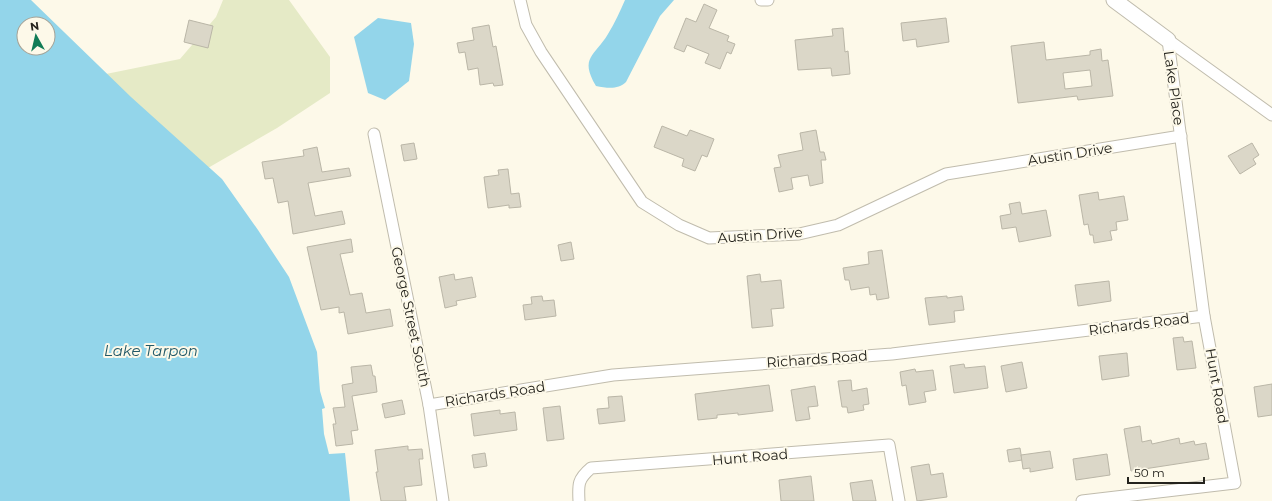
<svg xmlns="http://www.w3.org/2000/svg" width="1272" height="501" font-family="Montserrat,sans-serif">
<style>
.green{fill:#e5eac6}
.water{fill:#93d5ea;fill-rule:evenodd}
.building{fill:#dbd7c8;stroke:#bab6a7;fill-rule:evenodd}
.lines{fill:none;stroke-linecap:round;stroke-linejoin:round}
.street-casing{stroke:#c0bcad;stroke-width:13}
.secondary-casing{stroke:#c0bcad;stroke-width:17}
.street{stroke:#fff;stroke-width:11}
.secondary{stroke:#fff;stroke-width:15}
.labels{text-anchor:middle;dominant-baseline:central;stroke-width:4;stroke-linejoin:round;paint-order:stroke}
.street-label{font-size:14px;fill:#24231d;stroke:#fdf9e9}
.water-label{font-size:15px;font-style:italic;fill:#235968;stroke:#fdf9e9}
</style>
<rect width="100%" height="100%" fill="#fdf9e9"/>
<!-- green -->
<path class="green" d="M223,0H289L330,57V93L277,128L201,172L101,75L180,59L216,17Z"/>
<!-- water -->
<g class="water">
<path d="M0,0H31L131,97L222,179L258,230L289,277L317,352L320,391L325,408L322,409L324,434L329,454L345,453L350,501H0ZM24,24H48V48H24Z"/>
<path d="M625,0H674L660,16L626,82C618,90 607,88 596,86C579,57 595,56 608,34C615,23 620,11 625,0Z"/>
<path d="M378,18L411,23L414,44L409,81L385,100L368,93L354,37Z"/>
</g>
<!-- building -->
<g class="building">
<path d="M704,4L717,10L709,28L729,36L727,41L735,44L731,54L727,52L720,69L705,63L709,54L687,45L684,52L674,48L686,18L696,22Z"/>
<path d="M946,18L949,42L917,47L916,39L903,41L901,23Z"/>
<path d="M189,20L213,26L208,48L184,42Z"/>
<path d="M489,25L493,47L496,46L503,85L494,86L493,83L480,85L478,68L468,70L465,52L459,53L457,43L474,40L472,28Z"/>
<path d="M843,28L845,52L848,51L850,74L832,76L831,68L798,70L795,40L833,36L832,29Z"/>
<path d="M1044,42L1046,60L1090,55V51L1101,49L1102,61L1108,60L1113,96L1078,100L1077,96L1018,103L1011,46ZM1090,70L1092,86L1065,89L1063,73Z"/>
<path d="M662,126L687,136L690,130L714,139L707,157L702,155L695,171L682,166L684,159L654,147Z"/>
<path d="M816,130L820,152H824L826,160H821L823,183L810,186L808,175L791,178L793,189L779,192L774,168L781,167L778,155L803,150L800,133Z"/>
<path d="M414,143L417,159L404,161L401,145Z"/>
<path d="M1252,143L1259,155L1253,159L1256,164L1240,174L1228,156Z"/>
<path d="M317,147L322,172L349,168L351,176L308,183L315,216L342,211L345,224L293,234L288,201L278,203L273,178L265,179L262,162L304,156L303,150Z"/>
<path d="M508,169L511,194L519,193L521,207L509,208V205L488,208L484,177L499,175L498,170Z"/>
<path d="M1098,192L1099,200L1124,196L1128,220L1116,222L1117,230L1110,231L1112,240L1094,243L1093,235H1090L1088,224L1084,225L1079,195Z"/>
<path d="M1020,202L1022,214L1046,210L1051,236L1019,242L1016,227L1002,229L1000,216L1011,214L1009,204Z"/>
<path d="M351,239L353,252L340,254L350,295L362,293L366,313L390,309L393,326L348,334L344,312L339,313V307L321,310L307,247Z"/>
<path d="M571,242L574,259L561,261L558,245Z"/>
<path d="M882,250L889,298L877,300L876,294L870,295L869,287L851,290L849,280H845L843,268L869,264L868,252Z"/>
<path d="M454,274L455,280L472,277L476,297L456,301L457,305L445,308L439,277Z"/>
<path d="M760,274L761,282L781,280L784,308L771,309L773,326L752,328L747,276Z"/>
<path d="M1109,281L1111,301L1078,306L1075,285Z"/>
<path d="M542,296L543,301L554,300L556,316L525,320L523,305L532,304L531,297Z"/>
<path d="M947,296V298L962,296L964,310L954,311L955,322L929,325L925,298Z"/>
<path d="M1183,337L1184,342L1192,341L1196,368L1177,370L1173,338Z"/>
<path d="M1127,353L1129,376L1102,380L1099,356Z"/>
<path d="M1022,362L1027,388L1006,392L1001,366Z"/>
<path d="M964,364L965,368L985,366L988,388L954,393L950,366Z"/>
<path d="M371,365L373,376H375L377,392L352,396L358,430L351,431L353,444L336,446L333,424H336L333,408L345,407L342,385L353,383L351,367Z"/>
<path d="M915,369L916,372L933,370L936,390L924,392L926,402L909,405L906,385L902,386L900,372Z"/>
<path d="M851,380L852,391L867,388L869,404L863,405L864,410L848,413L847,407H842L838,381Z"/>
<path d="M1272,384V415L1258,417L1254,387Z"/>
<path d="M769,385L773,411L738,415V413L717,415V418L698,420L695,394Z"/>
<path d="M815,386L818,406L808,407L810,419L796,421L791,390Z"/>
<path d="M622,396L625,421L599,424L597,409L609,408L608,397Z"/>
<path d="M402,400L405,414L385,418L382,404Z"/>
<path d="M560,406L564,439L547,441L543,408Z"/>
<path d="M500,410V414L515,412L517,430L474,436L471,414Z"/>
<path d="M1140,426L1142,442L1151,440L1152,444L1179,438L1180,444L1194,441L1195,445L1206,443L1209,459L1131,471L1124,429Z"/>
<path d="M408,446V450L422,449L423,459H419L422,485L404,487L406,501H381L376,472H378L375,450Z"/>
<path d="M1020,448L1022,460L1009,462L1007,450Z"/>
<path d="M1050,451L1053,468L1030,472V468L1023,469L1021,455Z"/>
<path d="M485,453L487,466L474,468L472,455Z"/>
<path d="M1107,454L1110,475L1076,480L1073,459Z"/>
<path d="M929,464L931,475L943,473L947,497L917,501L911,467Z"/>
<path d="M811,476L814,501H781L779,480Z"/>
<path d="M872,480L876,501H853L850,483Z"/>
</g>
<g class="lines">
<!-- street casing -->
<g class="street-casing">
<g id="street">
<path d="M520,0L526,25L541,52L642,202L679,225L709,238L799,234L838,225L946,174L1181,136"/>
<path d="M761,0H768"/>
<path d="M1168,40L1272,115"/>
<path d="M374,134L429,405L443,501"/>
<path d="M429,405L613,375L892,354L1204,316"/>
<path d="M579,501C578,484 578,479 591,468L889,445L899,501"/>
<path d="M1082,501L1235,483L1204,316L1168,40"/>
</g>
</g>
<!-- secondary casing -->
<g class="secondary-casing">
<path id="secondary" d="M1114,0L1168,40"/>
</g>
<!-- street -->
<use href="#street" class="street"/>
<!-- secondary -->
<use href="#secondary" class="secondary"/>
</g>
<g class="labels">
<!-- street labels -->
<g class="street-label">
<text transform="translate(1174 88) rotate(82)">Lake Place</text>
<text transform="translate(1070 154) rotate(-9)">Austin Drive</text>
<text transform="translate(760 235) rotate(-4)">Austin Drive</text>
<text transform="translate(411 317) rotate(78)">George Street South</text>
<text transform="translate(1139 324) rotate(-7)">Richards Road</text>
<text transform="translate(817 359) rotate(-4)">Richards Road</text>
<text transform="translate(1217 386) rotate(80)">Hunt Road</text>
<text transform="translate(495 394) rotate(-9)">Richards Road</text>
<text transform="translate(750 457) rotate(-5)">Hunt Road</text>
</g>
<!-- water labels -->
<g class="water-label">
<text x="151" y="350">Lake Tarpon</text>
</g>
</g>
<!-- north arrow -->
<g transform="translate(36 36) rotate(352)"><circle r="19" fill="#fdf9e9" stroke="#a6a397"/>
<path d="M0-3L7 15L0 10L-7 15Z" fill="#127c56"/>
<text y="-6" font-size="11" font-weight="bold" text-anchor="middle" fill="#24231d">N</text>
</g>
<!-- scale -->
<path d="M1128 477v6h76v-6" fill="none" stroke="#24231d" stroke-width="2"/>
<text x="1134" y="477" font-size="12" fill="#24231d" stroke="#fdf9e9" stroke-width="3" paint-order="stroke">50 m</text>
</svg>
